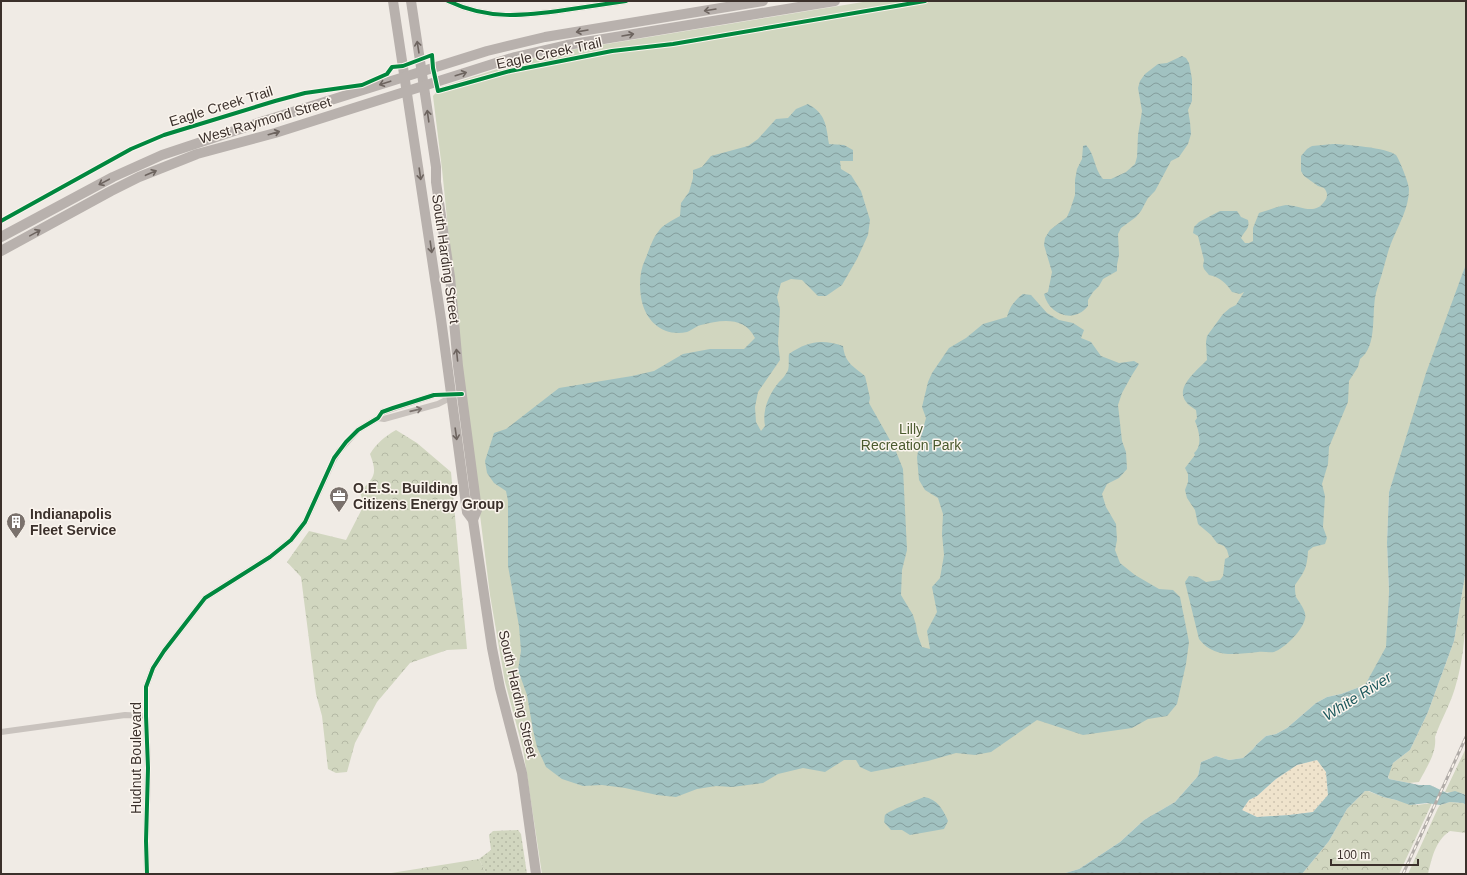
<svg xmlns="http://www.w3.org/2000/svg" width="1467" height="875" font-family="Arial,sans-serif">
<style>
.grass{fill:url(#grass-dots)}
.forest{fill:url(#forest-crowns)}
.sand{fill:url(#sand-dots)}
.park{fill:#d1d6bf}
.water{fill:url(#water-waves);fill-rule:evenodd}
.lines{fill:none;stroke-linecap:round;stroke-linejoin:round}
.street{stroke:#c9c3be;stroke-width:6}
.primary{stroke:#b8b1ad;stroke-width:10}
.rail-casing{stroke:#b1aca8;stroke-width:3}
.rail{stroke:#fbf5ee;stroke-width:1.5;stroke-dasharray:4.5;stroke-linecap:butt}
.cycleway-casing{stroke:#fbf5ee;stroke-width:6}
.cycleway{stroke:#00873e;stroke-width:4}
.oneway{stroke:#6d645f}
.oneway2{stroke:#7b726d}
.labels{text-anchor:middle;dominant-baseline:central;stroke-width:3;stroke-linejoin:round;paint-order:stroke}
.street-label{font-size:14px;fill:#3b302b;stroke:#fbf5ee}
.park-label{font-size:14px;fill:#4a5a2e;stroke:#fbf5ee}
.poi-label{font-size:14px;font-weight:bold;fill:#3b302b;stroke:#fbf5ee;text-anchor:start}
.water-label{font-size:15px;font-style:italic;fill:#1f5a5e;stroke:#fbf5ee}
</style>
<defs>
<pattern id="grass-dots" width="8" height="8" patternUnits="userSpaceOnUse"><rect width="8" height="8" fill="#d1d6bf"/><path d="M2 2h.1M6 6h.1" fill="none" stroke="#b4b8a4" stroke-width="1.8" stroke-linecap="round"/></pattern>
<pattern id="forest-crowns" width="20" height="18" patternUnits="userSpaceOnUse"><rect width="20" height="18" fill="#d1d6bf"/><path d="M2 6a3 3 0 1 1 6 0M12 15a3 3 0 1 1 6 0" fill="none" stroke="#b4b8a4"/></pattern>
<pattern id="sand-dots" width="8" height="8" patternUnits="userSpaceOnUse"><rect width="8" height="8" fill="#efe3cc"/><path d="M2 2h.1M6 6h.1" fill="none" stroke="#cec3af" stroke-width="1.8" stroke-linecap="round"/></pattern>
<pattern id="water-waves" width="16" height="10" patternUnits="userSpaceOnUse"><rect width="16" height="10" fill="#a1c2c1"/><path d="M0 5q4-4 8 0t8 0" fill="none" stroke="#849e9d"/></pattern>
</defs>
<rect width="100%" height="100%" fill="#f0ebe5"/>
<!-- grass -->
<path class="grass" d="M518,830L521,834L527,874H485L486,873L479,859L491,850L489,835L493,831Z"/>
<!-- forest -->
<g class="forest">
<path d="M396,430L417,443L451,472L467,649L447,650L410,663L377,702L355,743L347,772L336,773L328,769L322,716L316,694L301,577L287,562L309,531L346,540L364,505L360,492C374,477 378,475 370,454C377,443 384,437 396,430Z"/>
<path d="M1466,570C1466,609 1467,650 1455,688C1450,705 1441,720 1435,737C1437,753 1426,768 1419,782L1409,783L1389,779L1388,774L1393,763L1410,750L1428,712L1454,641Z"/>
<path d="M1466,748V795L1461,793L1445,792Z"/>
<path d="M1365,791H1368L1383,797L1417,805L1432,803L1399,874H1302L1329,841L1347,809Z"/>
<path d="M1450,802L1463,803L1466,805V833L1450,831C1435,841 1432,858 1428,874H1408L1438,808L1440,805Z"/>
<path d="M479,859L486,873L485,874H385Z"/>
</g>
<!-- sand -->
<path class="sand" d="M1317,760L1326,772L1328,795L1313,812L1289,815L1257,817L1242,810L1249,800L1257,796L1276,779L1297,765Z"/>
<!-- park -->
<path class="park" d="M869,1H1466V264L1389,492L1387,543L1389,591L1387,647L1365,685L1341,694L1327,697L1316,703L1287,728L1276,734L1266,736L1257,744L1253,749L1243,758L1229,760L1216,756L1201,762L1198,776L1175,802L1144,820L1120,842L1079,869L1062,874H542L523,749L505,682L490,595L464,387L442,169L433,96L441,87L529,59L564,51Z"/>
<!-- water -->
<g class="water">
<path d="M1182,56L1186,58L1189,63L1192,79V101L1188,110L1190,122L1191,134L1188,144L1179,157L1171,161L1155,191L1148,198L1141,211L1136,217L1121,228L1118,234L1119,255L1117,265V271L1103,279L1099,286L1093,292L1088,300V306C1074,324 1049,315 1044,294L1048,292L1052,272L1044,245L1045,238L1050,230L1067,217L1070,210L1075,195V180L1077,169L1082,159L1083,146L1086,145C1095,154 1094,169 1103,179H1111L1126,172L1135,164L1137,157L1138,135L1142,111L1138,88L1140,81L1145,74L1158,64L1167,63Z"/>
<path d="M808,104C826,114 826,125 829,144L844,145L853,150V161H840L841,169L851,175L861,191L870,220L868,235L857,259L842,285L826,296H818L802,280L791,279L781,283L777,297L780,309L778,343L780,360L758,392L755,407L756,422L761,431L765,426C762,410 769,394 779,382C782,379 785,376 787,372C790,368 788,359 789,354C808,341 822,339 843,346C845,363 853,366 865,376L870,398L869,403L895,449L903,469L907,550L902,570L901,595L913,615L916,625L917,633L922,647L930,649L927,631L937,612L932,587L940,578L944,555L942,534L943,514L938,498L925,490L919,480L917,457L921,436L926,418L922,407L928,382L932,373L949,348L966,338L983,324L1007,317C1010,306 1014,301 1023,294L1031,295L1047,313L1059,320L1073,323L1084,330L1081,338L1091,342L1101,356L1119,363L1134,361L1139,364L1132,375L1122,393L1118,405L1122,441L1126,452L1127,469L1119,478L1107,484L1102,494L1106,507L1116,524L1117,540L1115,550L1120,563L1135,575L1159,589L1173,590L1180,597L1189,642L1186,664L1177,704L1167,716L1148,719L1132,728L1083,735L1037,720L991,752L975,755L956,753L928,761L871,772L860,767L856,760H844L825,772L803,768L778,774L763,783L732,787L716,786L697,789L676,797L657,795L625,788L602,785L583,786L562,779L546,767L537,747L533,730L527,695L518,670L521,651L519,626L508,566V501L506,491L494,483L487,473L485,461L494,433L506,429L559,388L632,376L654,371L683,354L710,349H744L755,338C744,316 721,320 701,325C696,326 692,330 687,332C665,337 647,323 642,302C639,289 639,272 645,260C649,251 652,239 658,232C662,225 673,220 680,216L681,203L689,192L693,178V170L702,167L711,156L748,146L758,139L776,119L788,118L796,109Z"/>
<path d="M1333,144C1344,144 1388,148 1396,155C1399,159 1409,183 1409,189C1409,208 1399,224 1392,241C1388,250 1386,260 1383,270C1381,278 1378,285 1376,293C1371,313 1378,346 1360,359L1358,367L1349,381L1348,402L1329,447L1328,464L1322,484L1325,496L1323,527L1327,538L1325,544L1313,547L1308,551C1307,568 1305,571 1295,585C1295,589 1295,593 1296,597C1300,604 1307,611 1305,619C1302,631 1285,648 1274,652C1269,653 1263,651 1258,652C1237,654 1214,659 1199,639L1185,582L1189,576L1198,577L1206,582L1220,580L1223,576L1225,559L1229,557L1227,550L1224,546L1217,543L1211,535L1198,524L1195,510L1187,498L1185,490L1188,482V474L1185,468L1195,455L1194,453C1203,445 1199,431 1195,421L1197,418L1196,410C1168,394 1191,376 1207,360L1206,342L1207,336L1223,314L1230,308L1236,305L1244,292L1240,294L1232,292C1226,283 1220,277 1209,275L1204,269L1203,266L1204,260L1198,236L1193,233L1194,227L1199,222L1220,211H1237L1241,217L1248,220C1250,229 1245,230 1241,238L1245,243H1249L1253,241V228L1259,213C1267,211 1278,206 1286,205C1299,205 1314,216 1324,202C1328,197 1328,193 1324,188L1318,186L1304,176L1301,171V156L1307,149L1312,146Z"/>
<path d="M1466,264V570L1454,641L1428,712L1410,750L1393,763L1388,777L1389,779L1419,785H1430L1447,793L1455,791L1466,795V805L1463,803L1450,802L1440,805L1427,803L1410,805L1396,800L1383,797L1369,791H1365L1347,809L1329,841L1302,874H1062L1079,869L1120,842L1144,820L1175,802L1198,776L1201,762L1216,756L1229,760L1243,758L1253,749L1257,744L1266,736L1276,734L1287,728L1316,703L1327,697L1341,694L1365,685L1386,647L1389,591L1387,543L1389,492L1426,373ZM1317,760L1326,772L1328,795L1313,812L1289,815L1257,817L1242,810L1249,800L1257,796L1276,779L1297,765Z"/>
<path d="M924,797C937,799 943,809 948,821L944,829L910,835L902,830H891L884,822C885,820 884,817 885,815C888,811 917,800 924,797Z"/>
</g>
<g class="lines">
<!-- street -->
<g class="street">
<path d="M448,1C488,20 523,16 565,10C585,7 605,4 626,1"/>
<path d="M378,418L384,419L438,404L446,400L451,396"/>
<path d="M1,732L125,715L146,716"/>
<path d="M147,874L146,841L148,768L146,716V687L153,668L164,651L205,598L270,557L291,540L305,522L333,461L339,451L358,430L378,418L382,412L386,411L434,395H454"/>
</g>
<!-- primary -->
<g class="primary">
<path d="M393,1L441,319L467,512L473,520L492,648L500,688L522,773L536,874"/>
<path d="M411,1L436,167V182L450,277L458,366L477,510L473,520"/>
<path d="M1,237L113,177L162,155L264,121L487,51L545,37L763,1"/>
<path d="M1,251L111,191L139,177L182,160L197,154L275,133L515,57L567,45L835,1"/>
</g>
<!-- rail casing -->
<g class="rail-casing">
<path id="rail" d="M1403,874L1466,737"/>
</g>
<!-- rail -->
<use href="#rail" class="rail"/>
<!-- cycleway casing -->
<g class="cycleway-casing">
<g id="cycleway">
<path d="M448,1C488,20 523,16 565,10C585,7 605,4 626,1"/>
<path d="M1,221L131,149L164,135L275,101L305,93L362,85L387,74L392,67L403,66L432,55L433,68L438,91L510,71L612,51L673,44L925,1"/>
<path d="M147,874L146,841L148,768L146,716V687L153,668L164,651L205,598L270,557L291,540L305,522L334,458L346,442L358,430L378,418L382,412L393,408L434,395L462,394"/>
</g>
</g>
<!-- cycleway -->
<use href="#cycleway" class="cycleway"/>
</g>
<!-- one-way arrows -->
<defs><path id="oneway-shaft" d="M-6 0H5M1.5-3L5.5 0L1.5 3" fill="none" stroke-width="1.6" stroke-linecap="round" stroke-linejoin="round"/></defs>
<g class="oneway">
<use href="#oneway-shaft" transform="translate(710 10) rotate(171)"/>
<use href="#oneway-shaft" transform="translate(582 31) rotate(170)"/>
<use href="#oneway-shaft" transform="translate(628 35) rotate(-10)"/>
<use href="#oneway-shaft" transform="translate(418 47) rotate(-99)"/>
<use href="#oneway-shaft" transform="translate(461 74) rotate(-17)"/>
<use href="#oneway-shaft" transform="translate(385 83) rotate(162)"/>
<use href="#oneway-shaft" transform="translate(428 116) rotate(-98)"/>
<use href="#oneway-shaft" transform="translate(274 133) rotate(-16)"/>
<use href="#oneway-shaft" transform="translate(151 173) rotate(-23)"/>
<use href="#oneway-shaft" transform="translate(420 174) rotate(82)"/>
<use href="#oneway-shaft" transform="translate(104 182) rotate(152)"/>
<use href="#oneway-shaft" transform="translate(35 233) rotate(-29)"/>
<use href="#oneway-shaft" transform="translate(431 247) rotate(82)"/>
<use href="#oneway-shaft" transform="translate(457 355) rotate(-96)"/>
<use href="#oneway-shaft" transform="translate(456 434) rotate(82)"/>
</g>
<use class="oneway2" href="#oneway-shaft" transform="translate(416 410) rotate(-13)"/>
<!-- icons -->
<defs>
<g id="office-pin" transform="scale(1)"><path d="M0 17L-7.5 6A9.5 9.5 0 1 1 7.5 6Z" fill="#7a716c" stroke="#fbf5ee"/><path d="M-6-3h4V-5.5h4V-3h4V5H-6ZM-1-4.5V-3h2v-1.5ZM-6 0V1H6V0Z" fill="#fff"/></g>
<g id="building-pin" transform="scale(1)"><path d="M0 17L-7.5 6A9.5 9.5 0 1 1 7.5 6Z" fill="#7a716c" stroke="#fbf5ee"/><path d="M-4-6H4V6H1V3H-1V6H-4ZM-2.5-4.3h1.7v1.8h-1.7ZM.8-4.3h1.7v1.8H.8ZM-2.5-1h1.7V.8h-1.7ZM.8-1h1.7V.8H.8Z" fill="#fff"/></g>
</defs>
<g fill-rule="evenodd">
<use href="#office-pin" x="339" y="496"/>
<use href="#building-pin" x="16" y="522"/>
</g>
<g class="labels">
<!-- street labels -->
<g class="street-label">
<text transform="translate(549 53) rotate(-12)">Eagle Creek Trail</text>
<text transform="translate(221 106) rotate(-17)">Eagle Creek Trail</text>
<text transform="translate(265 120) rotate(-16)">West Raymond Street</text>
<text transform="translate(446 259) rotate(82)">South Harding Street</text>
<text transform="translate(518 694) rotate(77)">South Harding Street</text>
<text transform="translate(136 758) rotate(-90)">Hudnut Boulevard</text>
</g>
<!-- park labels -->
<g class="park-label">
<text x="911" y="429">Lilly<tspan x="911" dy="16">Recreation Park</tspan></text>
</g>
<!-- poi labels -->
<g class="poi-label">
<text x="353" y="488">O.E.S.. Building<tspan x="353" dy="16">Citizens Energy Group</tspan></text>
<text x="30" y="514">Indianapolis<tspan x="30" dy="16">Fleet Service</tspan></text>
</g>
<!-- water labels -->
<g class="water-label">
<text transform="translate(1357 696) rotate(-32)">White River</text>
</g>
</g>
<!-- border -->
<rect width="1467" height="875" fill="none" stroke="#3b302b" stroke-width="4"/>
<!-- scale -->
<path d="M1331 859v6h87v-6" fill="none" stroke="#3b302b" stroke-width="2"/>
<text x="1337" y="859" font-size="12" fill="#3b302b" stroke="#fbf5ee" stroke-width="3" paint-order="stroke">100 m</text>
</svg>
